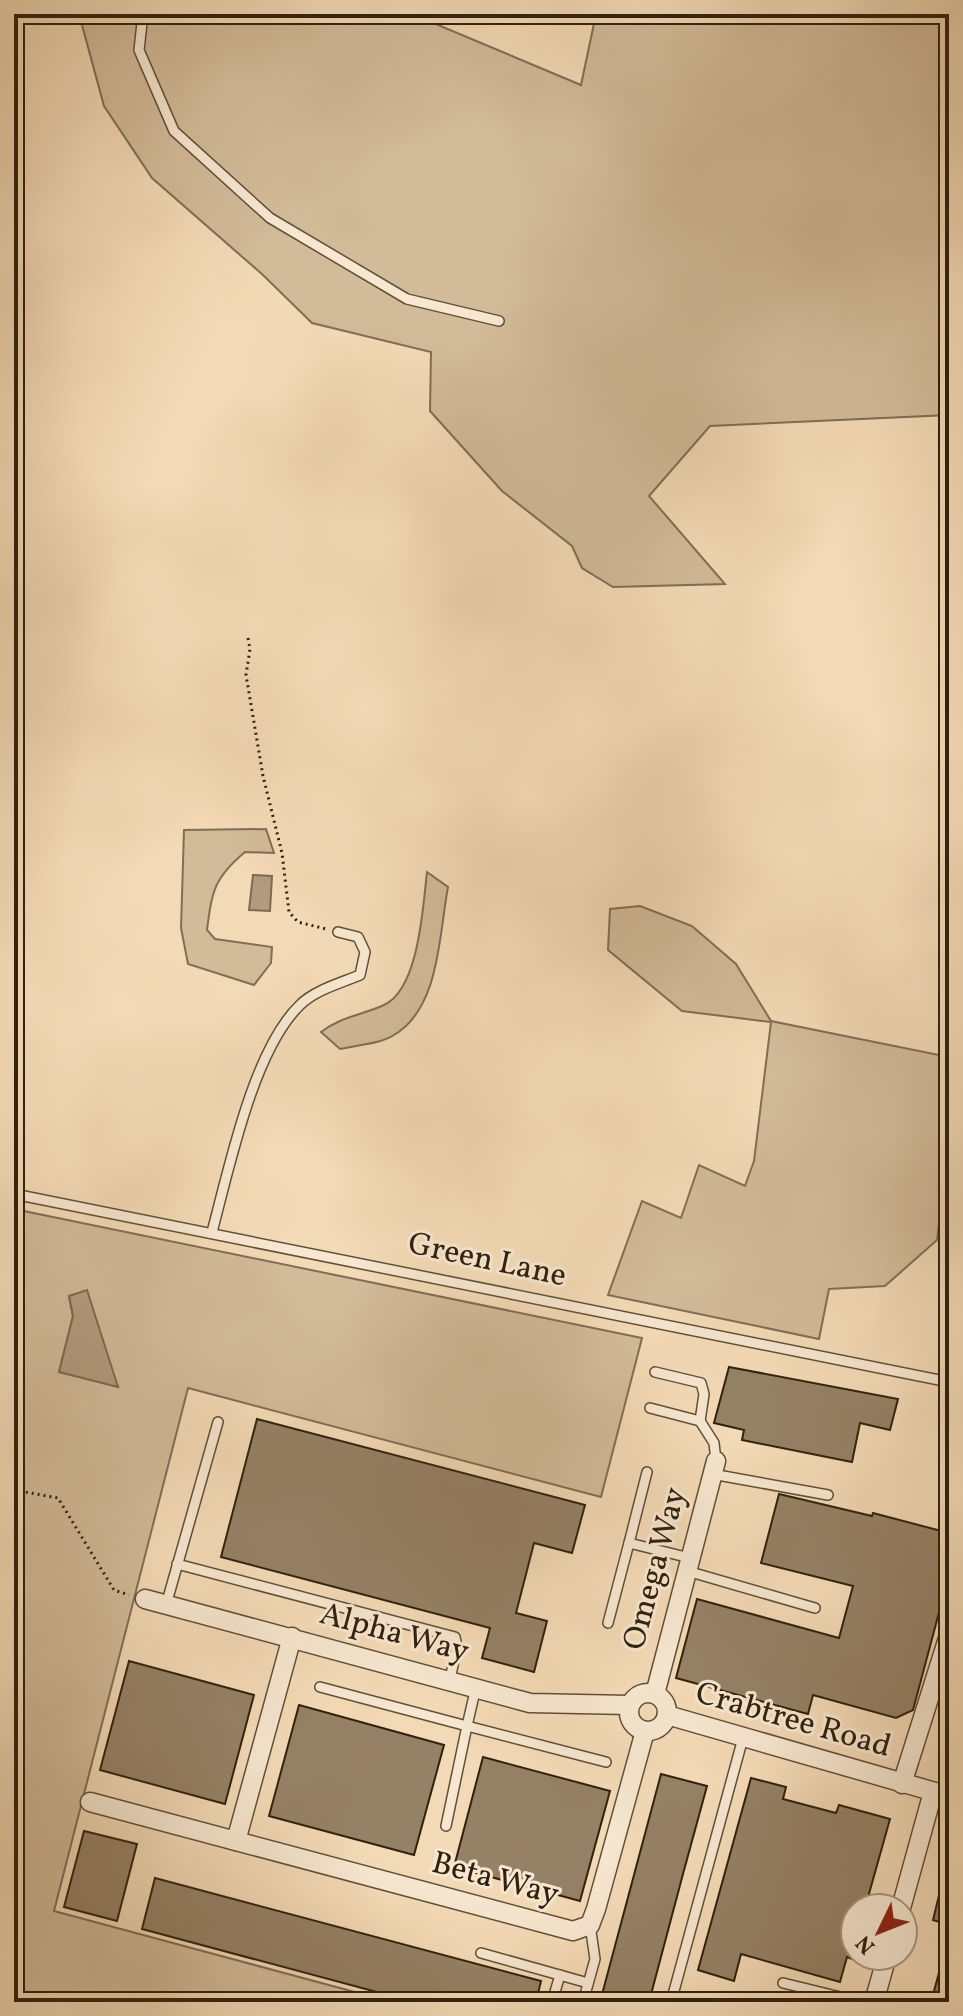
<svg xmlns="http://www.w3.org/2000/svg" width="963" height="2016" font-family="Vollkorn,serif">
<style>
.green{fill:#d2bb99;stroke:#816e54;stroke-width:2;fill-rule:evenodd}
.water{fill:#b19b7d;stroke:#7d6a51;stroke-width:2}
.building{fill:#958165;stroke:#30210e;stroke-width:2}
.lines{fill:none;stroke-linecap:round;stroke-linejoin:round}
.lane-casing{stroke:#614f38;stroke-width:12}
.street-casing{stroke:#614f38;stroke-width:21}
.path{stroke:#30210e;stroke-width:3;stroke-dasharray:2 4;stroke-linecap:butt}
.lane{stroke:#f7e7d0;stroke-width:9}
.street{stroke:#f7e7d0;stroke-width:18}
.labels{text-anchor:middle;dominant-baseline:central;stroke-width:6;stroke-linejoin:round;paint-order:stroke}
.street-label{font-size:32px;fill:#30210e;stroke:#f7e7d0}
</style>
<rect width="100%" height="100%" fill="#f3dab6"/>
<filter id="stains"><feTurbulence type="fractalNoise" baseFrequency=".0025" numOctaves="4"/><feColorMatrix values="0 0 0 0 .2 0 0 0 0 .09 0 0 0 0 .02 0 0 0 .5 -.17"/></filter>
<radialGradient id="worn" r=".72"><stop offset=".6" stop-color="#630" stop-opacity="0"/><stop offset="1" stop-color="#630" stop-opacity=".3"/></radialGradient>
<!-- green -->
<g class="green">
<path d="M79,14H412L581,85L596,14H949V415L710,426L649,496L725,584L613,587L582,568L572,546L502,491L430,411L431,352L312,323L263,275L152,178L104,106Z"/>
<path d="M266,829L274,853L245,852C214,878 212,891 207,930L215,939L272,947L271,963L254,985L188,964L181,928L184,830Z"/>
<path d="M427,872L448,887C439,934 440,1008 394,1035C380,1044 357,1045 340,1049L321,1032C340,1017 362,1015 384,1005C419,989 423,906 427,872Z"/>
<path d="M640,906L692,926L736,964L771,1021L949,1057V1141L937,1240L885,1286L829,1289L819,1339L608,1295L642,1201L681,1218L699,1165L745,1186L754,1161L771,1022L682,1011L608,950L610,909Z"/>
<path d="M14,1209L642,1338L601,1497L188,1388L54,1911L392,2002H14ZM69,1297L118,1386H117L59,1372L73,1316Z"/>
</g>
<!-- water -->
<g class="water">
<path d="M253,875L272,876L270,911L249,910Z"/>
<path d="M87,1290L118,1387L59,1372L73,1316L69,1296Z"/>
</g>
<!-- building -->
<g class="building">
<path d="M729,1367L898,1399L890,1430L860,1423L852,1462L742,1440L744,1430L714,1423Z"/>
<path d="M257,1419L585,1505L572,1553L534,1543L516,1613L547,1621L534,1672L482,1658L490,1628L221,1557Z"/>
<path d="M779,1494L872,1516L873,1513L949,1533V1575L913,1710L896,1718L813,1695L808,1714L676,1678L697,1599L839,1638L853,1586L761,1563Z"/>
<path d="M129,1661L254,1695L225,1804L100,1770Z"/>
<path d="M299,1705L444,1745L414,1855L269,1816Z"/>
<path d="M483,1757L610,1791L580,1901L454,1867Z"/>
<path d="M661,1774L707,1786L683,1874L649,2002H600Z"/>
<path d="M751,1778L786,1787L783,1799L836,1813L839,1805L890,1819L865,1908H855V1960L847,1957L840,1982L741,1954L734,1981L698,1970Z"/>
<path d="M84,1831L137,1844L117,1921L64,1907Z"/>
<path d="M944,1875L949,1876V1925L933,1920Z"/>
<path d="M155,1878L541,1981L536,2002H414L142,1929Z"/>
<path d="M945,1951L949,1952V2002H931Z"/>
</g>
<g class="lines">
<!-- lane casing -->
<g class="lane-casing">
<g id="lane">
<path d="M143,14L139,50L174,131L270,218L407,299L499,321"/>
<path d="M14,1194L949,1382"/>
<path d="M212,1232C229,1169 253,1050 300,1005C315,990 341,983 360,975L365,952L358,937L338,932"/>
<path d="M655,1372L701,1383L704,1394L700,1421"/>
<path d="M650,1408L700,1421L714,1443L716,1461"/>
<path d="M712,1474L828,1495"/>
<path d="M629,1543L647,1472"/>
<path d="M177,1564L455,1637L457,1647L450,1679"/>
<path d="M687,1571L815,1608"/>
<path d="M166,1605L218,1422"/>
<path d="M608,1623L629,1543L690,1558"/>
<path d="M320,1687L467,1726L446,1826"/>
<path d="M476,1687L467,1726L606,1762"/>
<path d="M481,1953L588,1983"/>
<path d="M783,1983L861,2002"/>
<path d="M552,2002L560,1975"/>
<path d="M583,2002L595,1959L590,1925"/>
<path d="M671,2002L743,1738"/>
</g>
</g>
<!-- street casing -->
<g class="street-casing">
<g id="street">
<path d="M145,1599L530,1703L629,1705"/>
<circle cx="648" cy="1712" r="19"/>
<path d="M655,1694L716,1461"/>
<path d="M667,1715L949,1796"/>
<path d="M902,1784L949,1635"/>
<path d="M90,1802L573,1931L590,1925L596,1909L645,1731"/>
<path d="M236,1841L292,1637"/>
<path d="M901,1908L933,1792"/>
<path d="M874,2002L887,1956"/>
</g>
</g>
<!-- path -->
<g class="path">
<path d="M248,638L250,649L246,675L263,776L282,853L289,912L298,922L326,929"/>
<path d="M14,1490L58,1498L114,1590L129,1595"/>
</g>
<!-- lane -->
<use href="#lane" class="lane"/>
<!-- street -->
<use href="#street" class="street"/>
</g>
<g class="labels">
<!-- street labels -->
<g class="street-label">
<text transform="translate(487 1261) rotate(12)">Green Lane</text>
<text transform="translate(656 1569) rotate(-75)">Omega Way</text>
<text transform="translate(394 1634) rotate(15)">Alpha Way</text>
<text transform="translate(793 1721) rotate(16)">Crabtree Road</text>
<text transform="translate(495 1880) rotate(15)">Beta Way</text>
</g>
</g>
<!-- margin -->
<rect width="963" height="2016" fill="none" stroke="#f3dab6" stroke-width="48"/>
<rect x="16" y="16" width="931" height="1984" fill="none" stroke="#30210e" stroke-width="4"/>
<rect x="24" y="24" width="915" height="1968" fill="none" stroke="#30210e" stroke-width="2"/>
<!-- north arrow -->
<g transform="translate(879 1932) rotate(227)"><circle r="38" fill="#f7e7d0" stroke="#a79882" stroke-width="2"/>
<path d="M0-6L14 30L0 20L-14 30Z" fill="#8f2418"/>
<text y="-12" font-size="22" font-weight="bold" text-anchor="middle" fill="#30210e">N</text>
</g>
<rect width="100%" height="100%" filter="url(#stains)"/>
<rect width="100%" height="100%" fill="url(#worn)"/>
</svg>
